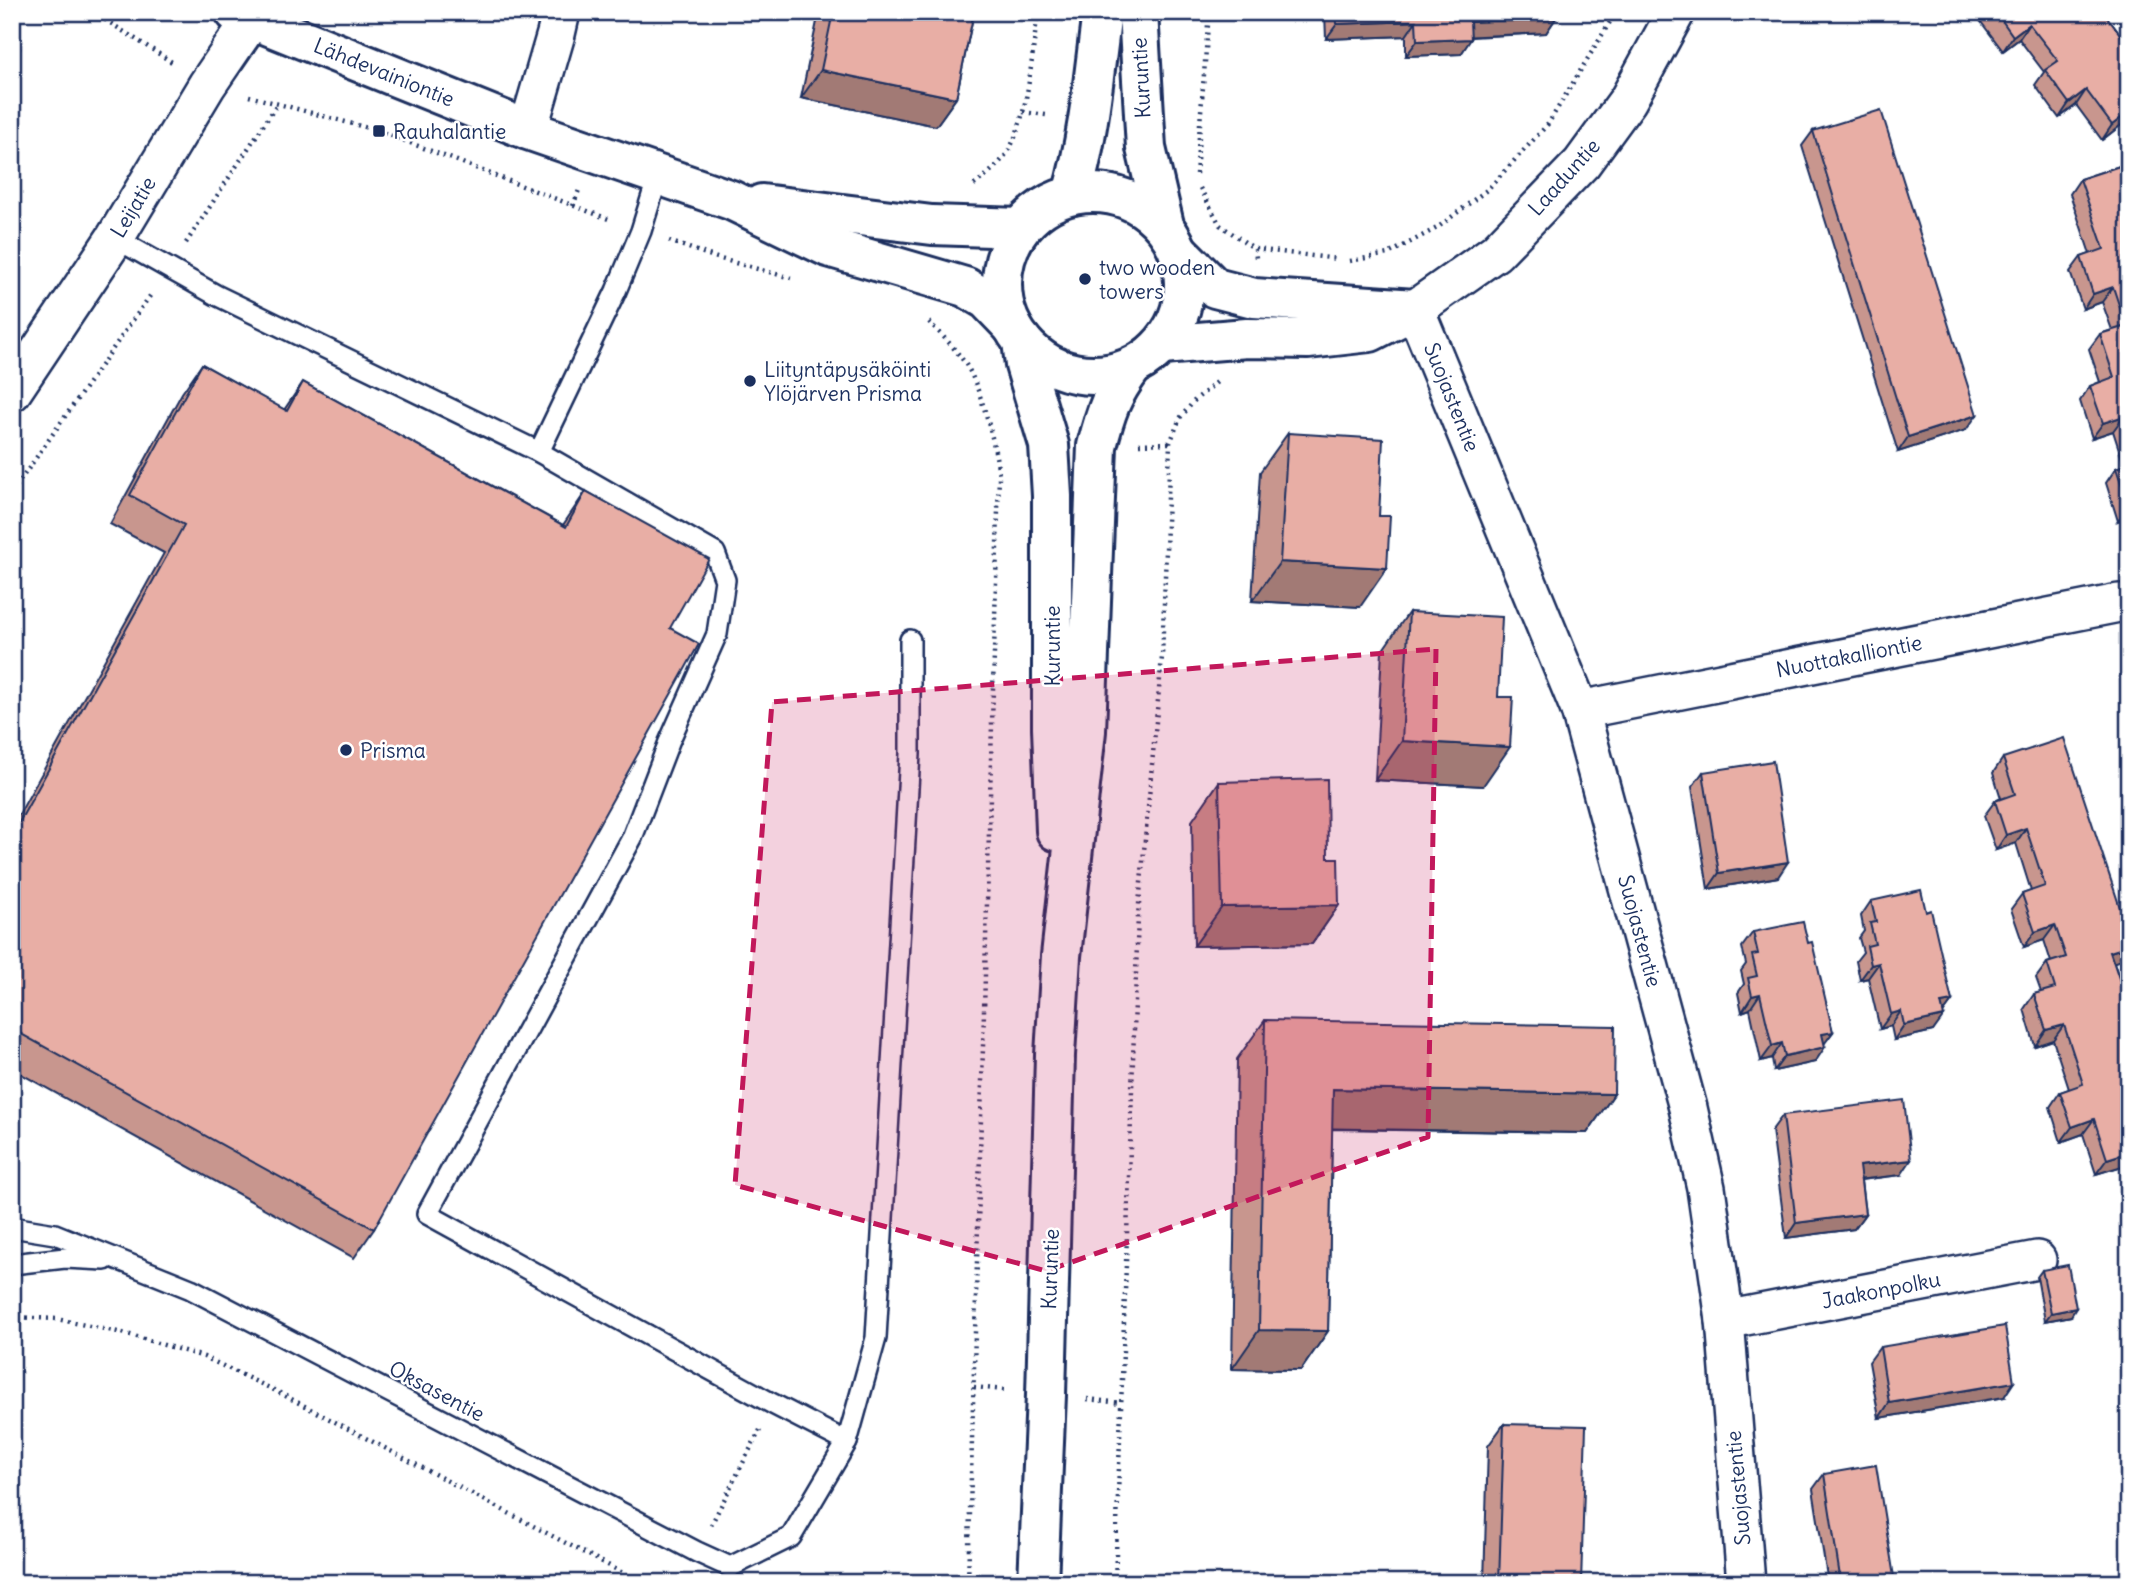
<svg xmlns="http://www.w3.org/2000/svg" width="2141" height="1595" font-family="Delius,sans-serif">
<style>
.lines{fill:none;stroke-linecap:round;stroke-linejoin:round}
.service-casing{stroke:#1b2f5e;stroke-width:24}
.minor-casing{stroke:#1b2f5e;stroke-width:42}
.tertiary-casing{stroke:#1b2f5e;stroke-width:44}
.secondary-casing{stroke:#1b2f5e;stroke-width:44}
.path{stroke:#1b2f5e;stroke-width:4.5;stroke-dasharray:2 5;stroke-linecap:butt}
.service{stroke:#fff;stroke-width:19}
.minor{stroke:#fff;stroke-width:37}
.tertiary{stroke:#fff;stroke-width:38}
.secondary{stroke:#fff;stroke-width:38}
.wall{fill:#c8968e;stroke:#1b2f5e;stroke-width:2}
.shaded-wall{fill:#a27a74;stroke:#1b2f5e;stroke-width:2}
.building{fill:#e8aea5;stroke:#1b2f5e;stroke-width:2}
.marked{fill:#c2185b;fill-opacity:0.2;stroke:#c2185b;stroke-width:5;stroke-dasharray:14 9;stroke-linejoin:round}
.poi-dot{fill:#1b2f5e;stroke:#fff;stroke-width:2.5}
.labels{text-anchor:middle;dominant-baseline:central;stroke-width:5;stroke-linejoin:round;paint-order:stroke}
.street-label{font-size:21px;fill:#1b2f5e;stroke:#fff}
.poi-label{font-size:21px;fill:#1b2f5e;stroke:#fff;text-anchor:start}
</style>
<rect width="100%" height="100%" fill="#fff"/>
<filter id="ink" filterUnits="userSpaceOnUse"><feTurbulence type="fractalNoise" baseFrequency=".0143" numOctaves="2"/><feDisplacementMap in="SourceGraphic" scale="14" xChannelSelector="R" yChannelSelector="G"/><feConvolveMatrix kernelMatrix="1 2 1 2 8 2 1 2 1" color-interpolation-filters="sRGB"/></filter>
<g filter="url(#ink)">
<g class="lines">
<!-- service casing -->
<g class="service-casing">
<g id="service">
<path d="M539,452L616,291L641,231L658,176"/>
<path d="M12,1227L55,1234L191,1289L697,1552L730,1567L791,1537L847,1442L773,1404L427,1214L632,838L669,742L717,634L725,580L715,553L539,452L216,295L115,238"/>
<path d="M12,1264L65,1258L105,1260"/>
<path d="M847,1442L876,1338L910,754V640"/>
</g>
</g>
<!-- minor casing -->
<g class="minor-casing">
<g id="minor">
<path d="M1676,12L1628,100L1582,163L1496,252L1415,309L1580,710L1688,1108L1706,1188L1725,1320L1746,1583"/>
<path d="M528,130L556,34L561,12"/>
<path d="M12,392L115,238L207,85L252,19"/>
<path d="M1580,710L2119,603"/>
<path d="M1725,1320L2037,1260"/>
</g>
</g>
<!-- tertiary casing -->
<g class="tertiary-casing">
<g id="tertiary">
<path d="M235,12L528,130L731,200L828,247L965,287L987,300L1012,326"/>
<path d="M762,204L932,225L1021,228"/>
<path d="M1179,252L1215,288L1254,298L1415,309"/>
<path d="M1162,345L1247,338L1308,339L1370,332L1415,309"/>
</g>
</g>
<!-- secondary casing -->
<g class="secondary-casing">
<g id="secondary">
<path d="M1138,12L1146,148L1164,225"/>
<circle cx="1093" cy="284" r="91"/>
<path d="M1072,195C1089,135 1094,74 1102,12"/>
<path d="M1022,341L1025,365L1049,445L1052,496V728L1056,831"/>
<path d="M1038,1583L1046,1395L1055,1055L1061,956L1086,731L1097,446C1106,411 1111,396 1132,367"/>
</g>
</g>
<!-- path -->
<g class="path">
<path d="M93,12L175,64"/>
<path d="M249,96L379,131L611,220"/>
<path d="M1023,112L1046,115"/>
<path d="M1196,174L1209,12"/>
<path d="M974,185C988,174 1003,162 1011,146C1029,111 1032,52 1038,12"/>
<path d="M1200,188L1220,225L1255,249L1256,258"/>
<path d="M573,206L579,190"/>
<path d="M669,241L717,258L791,278"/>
<path d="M186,243L278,103"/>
<path d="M1255,249L1338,259"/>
<path d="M1350,261L1388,254L1437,228L1488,189L1548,124L1616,12"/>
<path d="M929,322C944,337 965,358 973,378C986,408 994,442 999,474L968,1583"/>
<path d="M1139,444L1170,443"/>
<path d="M12,492L152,293"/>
<path d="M12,1317L57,1319L127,1334L204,1357L276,1391L642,1583"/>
<path d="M974,1387L1005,1390"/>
<path d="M1087,1399L1121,1403"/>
<path d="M711,1525L760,1430"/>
<path d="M1115,1583L1138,915L1162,657L1170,443L1180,418L1195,400L1217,382"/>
</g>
<!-- service -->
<use href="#service" class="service"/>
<!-- minor -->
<use href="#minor" class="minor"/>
<!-- tertiary -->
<use href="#tertiary" class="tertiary"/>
<!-- secondary -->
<use href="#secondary" class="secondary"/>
</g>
<!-- wall -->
<g class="wall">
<path d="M819,12H974L956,98L936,126L801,98Z"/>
<path d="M1325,12H1556V18L1546,33L1471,37L1461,54L1406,56V36L1326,39Z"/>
<path d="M1981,12H2103L2129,46V119L2102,140L2076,105L2059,118L2035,85L2044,72L2019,39L2003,51L1978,18Z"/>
<path d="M1813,131L1966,430L1898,452L1802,146Z"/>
<path d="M2129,163V517L2118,521L2106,483L2116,468L2124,465L2113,431L2092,438L2080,401L2090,386L2100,382L2089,349L2100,334L2112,330L2102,302L2083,309L2070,272L2081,257L2090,254L2070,194L2080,179Z"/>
<path d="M202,364L284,410L303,382L563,525L586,491L670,628L374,1229L354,1258L12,1069V827L164,553L110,524L182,393Z"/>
<path d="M1288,433L1360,607L1252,601L1260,472Z"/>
<path d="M1409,612L1483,786L1375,780L1382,651Z"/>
<path d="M2003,758L2129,935V949L2121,960L2114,962L2129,1008V1164L2096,1174L2083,1134L2061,1142L2050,1107L2060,1092L2069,1089L2053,1040L2035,1046L2024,1009L2034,994L2041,992L2036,978L2047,963L2051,962L2044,940L2024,947L2011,909L2022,894L2031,891L2016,843L1996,850L1984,816L1995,801L2001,798L1993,773Z"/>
<path d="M1703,772L1778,877L1708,889L1692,787Z"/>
<path d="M1219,782L1328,858L1339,905L1312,944L1194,946L1192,821Z"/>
<path d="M1871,901L1926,912L1952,1001L1943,1013L1933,1031L1894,1040L1891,1026L1880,1029L1868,978L1860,980L1856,961L1863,952L1859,938L1864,931L1861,916Z"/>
<path d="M1753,932L1808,943L1833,1032L1824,1043L1815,1062L1774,1071L1772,1058L1761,1061L1750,1009L1742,1012L1738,993L1744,984L1741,971L1746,964L1742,947Z"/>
<path d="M1265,1020L1614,1094L1587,1133L1332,1129L1328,1331L1301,1370L1232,1369L1237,1059Z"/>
<path d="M1783,1115L1901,1175L1861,1180L1865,1214L1854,1229L1786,1238L1772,1130Z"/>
<path d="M2042,1270L2071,1316L2045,1321L2037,1277Z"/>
<path d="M1880,1347L2004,1397L1879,1418L1869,1362Z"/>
<path d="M1504,1424L1581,1583H1484L1488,1446Z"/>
<path d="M1824,1474L1895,1583H1828L1813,1489Z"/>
</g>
<!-- shaded-wall -->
<g class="shaded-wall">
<path d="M1556,18L1546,33L1460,37L1470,22Z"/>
<path d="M1416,21L1406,36L1326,39L1337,24Z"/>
<path d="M2029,24L2019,39L2003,51L2013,36Z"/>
<path d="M1471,39L1461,54L1406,56L1417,41Z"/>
<path d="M821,70L956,98L936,126L801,98Z"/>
<path d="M2086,90L2076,105L2059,118L2069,103Z"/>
<path d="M2129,112V119L2102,140L2112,125Z"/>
<path d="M2113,287L2102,302L2083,309L2093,294Z"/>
<path d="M1977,415L1966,430L1898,452L1908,437Z"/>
<path d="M2124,416L2113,431L2092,438L2103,423Z"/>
<path d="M2129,506V517L2118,521Z"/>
<path d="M1280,562L1387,568L1360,607L1252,601Z"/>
<path d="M1402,741L1510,747L1483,786L1375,780Z"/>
<path d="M2026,828L2016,843L1996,850L2006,835Z"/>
<path d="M1788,862L1778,877L1708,889L1719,873Z"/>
<path d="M1339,905L1312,944L1194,946L1222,907Z"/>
<path d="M2055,925L2044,940L2024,947L2035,932Z"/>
<path d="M2129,946V949L2121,960L2100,967L2110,952Z"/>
<path d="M1879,963L1868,978L1860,980L1871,965Z"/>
<path d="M1760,994L1750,1009L1742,1012L1752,996Z"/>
<path d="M1952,1001L1941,1016V1003Z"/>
<path d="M1901,1011L1891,1026L1880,1029L1891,1014Z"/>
<path d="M1944,1016L1933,1031L1894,1040L1904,1025Z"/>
<path d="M2064,1025L2053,1040L2035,1046L2046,1030Z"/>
<path d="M1833,1032L1822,1047V1034Z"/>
<path d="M1782,1043L1772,1058L1761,1061L1772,1046Z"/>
<path d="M1825,1047L1815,1062L1774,1071L1785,1056Z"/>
<path d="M1333,1089L1614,1094L1587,1133L1305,1128Z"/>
<path d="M2094,1119L2083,1134L2061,1142L2072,1127Z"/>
<path d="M2129,1152V1164L2096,1174L2107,1159Z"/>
<path d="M1911,1160L1901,1175L1848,1181L1859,1166Z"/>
<path d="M1865,1214L1854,1229L1786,1238L1796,1223Z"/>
<path d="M2076,1308L2071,1316L2045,1321L2051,1313Z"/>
<path d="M1259,1330L1328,1331L1301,1370L1232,1369Z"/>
<path d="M2014,1382L2004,1397L1879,1418L1889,1403Z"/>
</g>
<!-- building -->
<g class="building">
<path d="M833,12H974L956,98L821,70Z"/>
<path d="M1336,12H1556V18L1470,22L1471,39L1417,41L1416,21L1337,24Z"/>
<path d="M1996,12H2103L2129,46V112L2112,125L2086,90L2069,103L2045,70L2058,61L2029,24L2013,36Z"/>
<path d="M12,45L20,49L12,63Z"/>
<path d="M1881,110L1977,415L1908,437L1813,131Z"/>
<path d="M2129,163V432L2124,416L2103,423L2090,386L2114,377L2100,334L2126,326L2113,287L2093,294L2081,257L2104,249L2080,179Z"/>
<path d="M202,364L287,411L303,382L566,527L586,491L709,559L670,628L699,644L374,1229L12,1029V835L184,525L130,495Z"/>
<path d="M1288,433L1383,439L1379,516H1390L1387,568L1280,562Z"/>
<path d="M2129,464V506L2116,468Z"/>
<path d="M1409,612L1502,617L1498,697H1513L1510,747L1402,741Z"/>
<path d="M2064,738L2129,935V946L2110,952L2129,1008V1152L2107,1159L2094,1119L2072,1127L2060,1092L2083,1084L2064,1025L2046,1030L2034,994L2055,988L2047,963L2066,957L2055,925L2035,932L2022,894L2045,886L2026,828L2006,835L1995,801L2015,794L2003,758Z"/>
<path d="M1773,761L1788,862L1719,873L1703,772Z"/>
<path d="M1327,779L1328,858H1338L1339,905L1222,907L1219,782Z"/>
<path d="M1921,890L1926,912L1931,910L1952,1001L1941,1003L1944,1016L1904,1025L1901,1011L1891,1014L1879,963L1871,965L1867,946L1875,944L1870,923L1876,922L1871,901Z"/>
<path d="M1803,922L1808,943L1812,942L1833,1032L1822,1034L1825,1047L1785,1056L1782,1043L1772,1046L1760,994L1752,996L1748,978L1757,976L1752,955L1758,954L1753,932Z"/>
<path d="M1265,1020L1615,1026L1614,1094L1333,1089L1328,1331L1259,1330Z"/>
<path d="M1904,1100L1911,1160L1859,1166L1865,1214L1796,1223L1783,1115Z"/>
<path d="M2068,1265L2076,1308L2051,1313L2042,1270Z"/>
<path d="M2005,1326L2014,1382L1889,1403L1880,1347Z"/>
<path d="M1504,1424L1586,1426L1581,1583H1499Z"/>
<path d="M1876,1465L1895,1583H1841L1824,1474Z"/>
</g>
</g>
<!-- marked area -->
<path class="marked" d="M1436,649L1428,1137L1046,1271L735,1185L772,702Z"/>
<!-- markers -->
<g class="poi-dot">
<rect x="372" y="124" width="14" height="14" rx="3.5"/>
<circle cx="1085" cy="279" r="7"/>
<circle cx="750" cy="381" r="7"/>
<circle cx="346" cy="750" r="7"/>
</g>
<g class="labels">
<!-- street labels -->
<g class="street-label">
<text transform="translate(384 72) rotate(22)">Lähdevainiontie</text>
<text transform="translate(1141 78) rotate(-93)">Kuruntie</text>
<text transform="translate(1564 177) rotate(-48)">Laaduntie</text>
<text transform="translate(133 207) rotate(-59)">Leijatie</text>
<text transform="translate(1452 397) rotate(68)">Suojastentie</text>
<text transform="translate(1052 646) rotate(-90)">Kuruntie</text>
<text transform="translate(1849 656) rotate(-11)">Nuottakalliontie</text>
<text transform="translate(1640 931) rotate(75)">Suojastentie</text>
<text transform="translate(1050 1269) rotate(-88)">Kuruntie</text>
<text transform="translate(1881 1290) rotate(-11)">Jaakonpolku</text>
<text transform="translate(437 1391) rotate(28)">Oksasentie</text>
<text transform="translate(1738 1488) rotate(-95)">Suojastentie</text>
</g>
<!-- poi labels -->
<g class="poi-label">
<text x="393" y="131">Rauhalantie</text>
<text x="1099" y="267">two wooden<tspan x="1099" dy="24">towers</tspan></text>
<text x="764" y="369">Liityntäpysäköinti<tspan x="764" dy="24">Ylöjärven Prisma</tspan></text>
<text x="360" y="750">Prisma</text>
</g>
</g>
<!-- margin -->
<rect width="2141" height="1595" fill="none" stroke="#fff" stroke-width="42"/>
<rect x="21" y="21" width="2099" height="1553" fill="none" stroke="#1b2f5e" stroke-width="2.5" filter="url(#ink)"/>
</svg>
